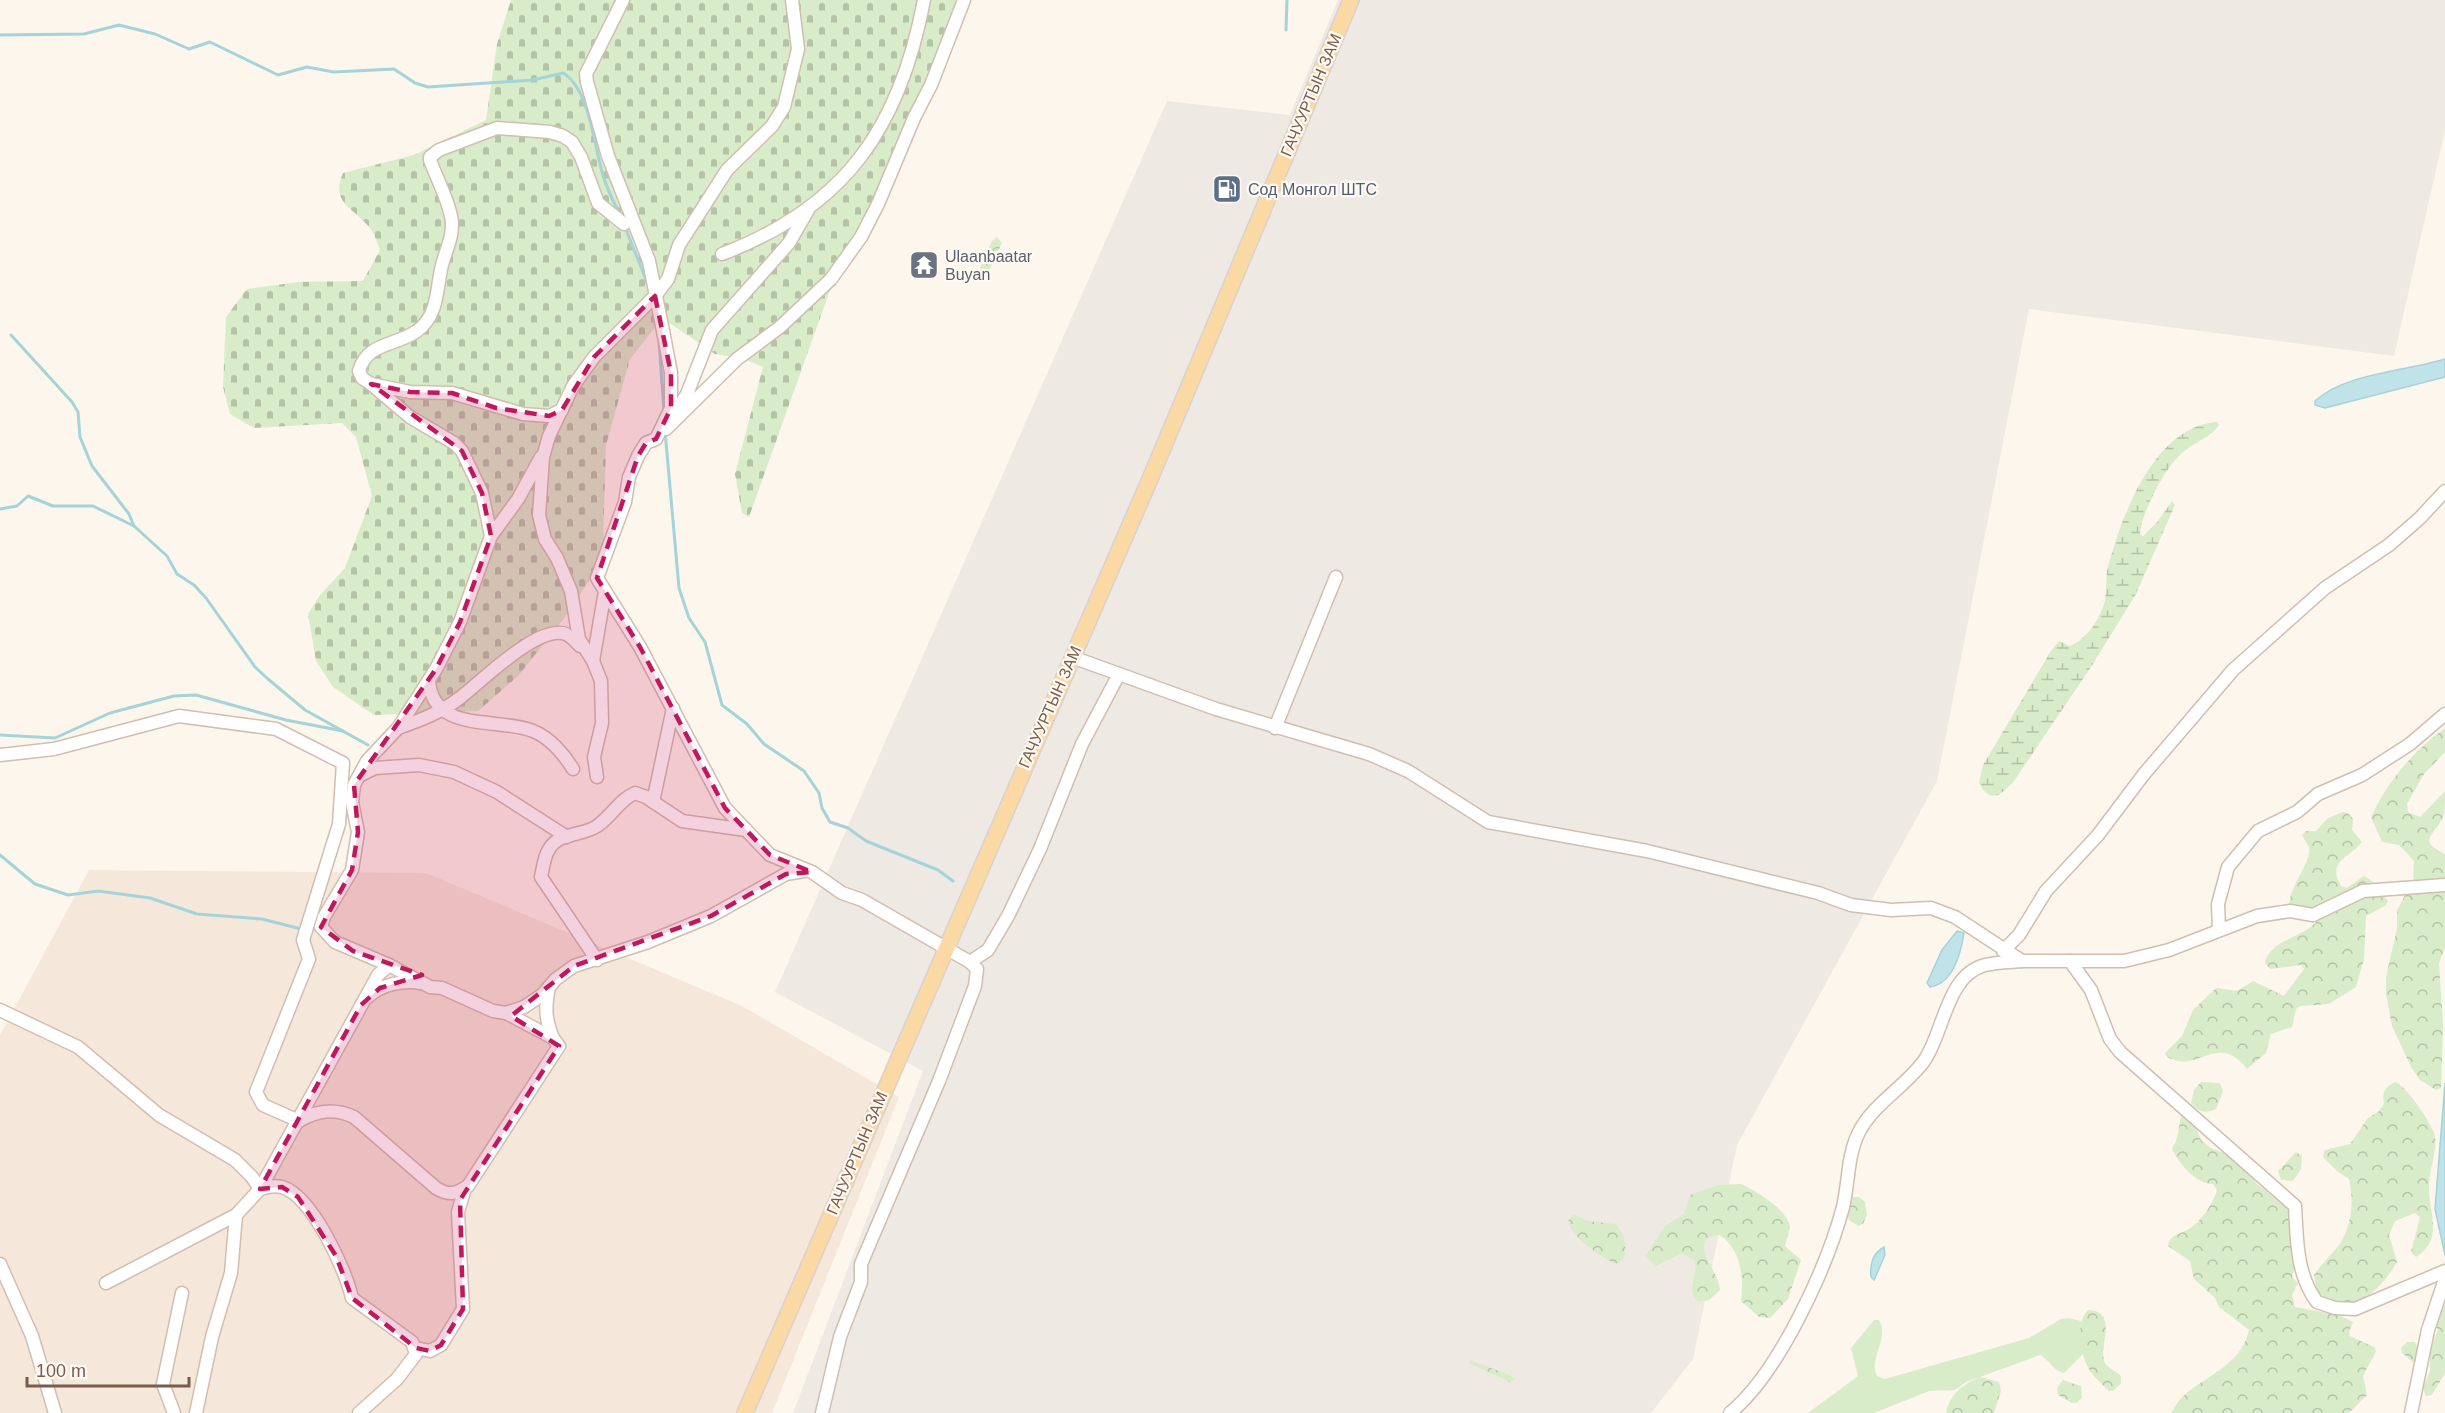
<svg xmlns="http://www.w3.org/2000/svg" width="2445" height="1413" font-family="Arial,sans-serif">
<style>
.residential{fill:#f5e8da}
.industrial{fill:#efe9e4}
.grass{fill:#d8ecc9}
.forest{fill:url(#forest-crowns)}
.wetland{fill:url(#wetland-marsh)}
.cemetery{fill:url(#cemetery-stones)}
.water{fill:#bfe3e8;stroke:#a5d3da;stroke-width:1.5}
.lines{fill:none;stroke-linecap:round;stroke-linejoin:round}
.stream{stroke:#a5d3da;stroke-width:3}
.minor-casing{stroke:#d1beb0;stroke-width:15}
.major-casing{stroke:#dad1cd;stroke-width:18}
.minor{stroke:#fff;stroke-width:12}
.major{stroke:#fbd9a5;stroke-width:15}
.marked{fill:#c2185b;fill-opacity:0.2;stroke:#c2185b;stroke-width:4.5;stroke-dasharray:12 8;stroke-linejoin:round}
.labels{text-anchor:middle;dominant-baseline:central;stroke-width:4.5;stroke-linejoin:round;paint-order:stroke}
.street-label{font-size:16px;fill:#7a5c4d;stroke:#fffaf3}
.service-label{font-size:16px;fill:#4e5e75;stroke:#fffaf3;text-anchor:start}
.worship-label{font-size:16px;fill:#5b616d;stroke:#fffaf3;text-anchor:start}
</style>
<defs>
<pattern id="forest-crowns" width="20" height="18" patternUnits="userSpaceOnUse" patternTransform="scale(1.5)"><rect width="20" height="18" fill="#d8ecc9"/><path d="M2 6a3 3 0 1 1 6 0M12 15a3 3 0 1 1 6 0" fill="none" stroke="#b4c2a5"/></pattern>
<pattern id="wetland-marsh" width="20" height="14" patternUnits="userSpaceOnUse" patternTransform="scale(1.5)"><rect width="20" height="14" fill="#d8ecc9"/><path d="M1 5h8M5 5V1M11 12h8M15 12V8" fill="none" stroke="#b4c2a5"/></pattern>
<pattern id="cemetery-stones" width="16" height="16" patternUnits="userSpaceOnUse" patternTransform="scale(1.5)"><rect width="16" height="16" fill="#d8ecc9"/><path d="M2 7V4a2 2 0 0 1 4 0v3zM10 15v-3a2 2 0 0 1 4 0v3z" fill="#b4c2a5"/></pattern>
</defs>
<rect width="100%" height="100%" fill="#fdf6ec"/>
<!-- residential -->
<path class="residential" d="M89,870L426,873L742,1006L899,1097L772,1413H0V1035Z"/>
<!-- industrial -->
<path class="industrial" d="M1338,0H2445V130L2394,356L2029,309L1937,781L1737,1145L1693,1359L1651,1413H793L923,1071L775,992L1167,101L1290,115Z"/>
<!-- grass -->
<path class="grass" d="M2069,1318L2081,1321L2083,1354L2064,1373C2053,1371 2050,1360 2040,1355L1966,1382L1955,1390L1929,1391L1874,1413H1808L1858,1376L1851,1348L1874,1320H1879C1890,1338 1868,1359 1877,1376L1885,1379L2029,1338L2061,1319Z"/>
<!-- forest -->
<g class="forest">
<path d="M997,237L1002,243L987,275L983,276L979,271L992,241Z"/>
<path d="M2445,728V752L2424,774L2407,804L2408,812L2420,817L2445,791C2445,798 2445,808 2444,815C2436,835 2415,840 2445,854V948L2439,963L2443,1025L2441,1088L2436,1090L2420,1080L2411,1067L2392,1026L2386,994V977L2397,928V910L2413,881L2414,861L2399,845L2382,842L2371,817C2388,780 2413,752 2445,728Z"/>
<path d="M2343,812L2348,813L2353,819L2352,830L2362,842C2350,858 2326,861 2341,886L2347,888L2364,876L2375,883L2388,901L2386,905L2366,916L2364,959L2356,987L2329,1004L2300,1006L2296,1009L2292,1027L2271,1034L2266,1053L2247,1069C2216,1030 2200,1075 2167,1057L2165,1053L2182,1036L2193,1010L2216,988L2237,991L2253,981L2284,996L2304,969L2301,965L2270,969L2265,962C2271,939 2305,937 2317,921L2289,908C2288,887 2313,860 2309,848C2308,844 2304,840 2302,835L2306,831H2316L2328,818Z"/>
<path d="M2201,1082L2220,1083L2223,1091L2216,1109C2206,1114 2198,1112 2191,1103L2194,1090Z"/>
<path d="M2395,1082C2406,1085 2433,1125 2435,1136C2437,1154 2429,1169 2429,1186C2428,1212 2445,1239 2416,1257L2411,1252L2420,1217L2415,1213L2395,1221L2389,1235L2397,1262C2384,1284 2361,1311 2334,1302C2328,1300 2323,1295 2317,1292L2314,1275C2322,1263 2333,1254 2341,1242C2352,1223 2354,1200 2349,1179L2338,1172L2323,1157L2325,1150L2350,1144L2368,1118L2378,1112L2384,1104C2382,1092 2384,1088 2395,1082Z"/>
<path d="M2184,1113L2193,1120L2201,1140L2211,1148L2238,1159L2256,1183L2290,1210L2297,1262L2292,1277L2298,1283L2292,1295L2295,1307L2339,1315L2353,1322L2349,1332L2350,1336L2374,1347L2376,1351L2363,1376L2367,1395L2349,1413H2172C2185,1379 2239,1375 2249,1330L2219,1307L2215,1298L2194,1279L2190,1261L2168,1246C2169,1233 2185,1234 2193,1226C2203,1218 2214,1202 2217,1190L2213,1184C2196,1184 2178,1163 2172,1148C2182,1135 2176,1121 2184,1113Z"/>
<path d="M2296,1152L2302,1156L2301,1169L2293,1181L2281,1180L2278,1171Z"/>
<path d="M1741,1184C1755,1190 1789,1211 1790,1227L1785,1246L1801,1260L1788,1299L1770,1318L1759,1317L1741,1301C1744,1278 1741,1247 1719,1235L1707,1238C1696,1254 1719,1271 1720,1290L1709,1300L1698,1302C1685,1291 1698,1276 1695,1261L1682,1253L1656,1266L1645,1256L1665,1226L1684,1214L1690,1195L1718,1185Z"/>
<path d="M1854,1197H1859L1865,1202L1867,1215L1863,1224L1858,1226L1849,1220L1846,1210L1849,1199Z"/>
<path d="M1574,1214L1587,1221L1616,1224C1625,1235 1628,1247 1623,1260L1615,1264C1599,1255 1573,1239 1568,1221Z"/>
<path d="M2445,1290V1373L2432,1395L2426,1396L2423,1388L2430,1371V1349L2438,1330L2434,1323Z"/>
<path d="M2088,1310C2118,1311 2100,1344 2104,1360C2105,1367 2116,1371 2121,1376V1383L2113,1391H2109C2101,1383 2091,1375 2087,1365C2080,1351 2076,1321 2088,1310Z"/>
<path d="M2407,1342H2415L2419,1350L2418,1361L2414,1363L2402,1353L2401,1348Z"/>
<path d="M1469,1360L1510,1375L1515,1380L1510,1382L1469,1363Z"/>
<path d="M1980,1377L1999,1382L2001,1391L1994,1413H1946C1949,1395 1964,1383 1980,1377Z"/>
<path d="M2063,1380L2081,1386L2082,1397L2077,1403H2072L2058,1395L2057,1388Z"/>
</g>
<!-- wetland -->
<path class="wetland" d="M2217,422L2219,425C2210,438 2194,442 2182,453C2165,468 2142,511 2140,534L2143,536L2158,521L2172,501L2175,505L2136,594L2091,667L2014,781C2001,795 1991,805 1979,783L1983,765L2051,651L2059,641L2070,646C2087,639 2101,618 2105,600C2107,588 2105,575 2109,563C2123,513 2155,426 2217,422Z"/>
<!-- cemetery -->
<path class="cemetery" d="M511,0H957L922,104L892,172L830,290L749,517L742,513L735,474L763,367L744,359L715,354L668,322L657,325L630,359L606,445L603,543L589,581L562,621L518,676L478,711L374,715L333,687L316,661L308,614L320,595L345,568L372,496L356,437L342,423L254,428L230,414L223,387L226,317L247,289L299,282L363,281L380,250C377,243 375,234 370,228C353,207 330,203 343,173L414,155L486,120L497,44Z"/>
<!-- water -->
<g class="water">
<path d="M2445,359V377L2325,408L2315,405V401C2345,373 2407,371 2445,359Z"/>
<path d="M1957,931L1964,933C1961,952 1953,984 1930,987L1927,983L1942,950Z"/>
<path d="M2445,1083V1255L2435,1209Z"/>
<path d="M1884,1247L1885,1255L1874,1280L1871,1277C1870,1264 1872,1254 1884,1247Z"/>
</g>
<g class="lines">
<!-- stream -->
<g class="stream">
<path d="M1286,30L1287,0"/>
<path d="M0,35L84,34L119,25L155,34L189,49L210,42L278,75L307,67L334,72L394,69L415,83L428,87L533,80L563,73C589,88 594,144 602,172C606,187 613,201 620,215"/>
<path d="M625,227L648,285"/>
<path d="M11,335L72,402L78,412L80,437L92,466L129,514L134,526"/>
<path d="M659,341L664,412"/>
<path d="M665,431L679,588L689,618L705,642L722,705L747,724L764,744L804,771L819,793L822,808L830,822L848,828L866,841L938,870L953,881"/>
<path d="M0,509L17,506L28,496L53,506H93L134,526L167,556L177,574L194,585L206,598L255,667L268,679L305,710L368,745"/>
<path d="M0,735L55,738L110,713L174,696L196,695L286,720L343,731"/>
<path d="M0,855L35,884L68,895L98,891L150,898L197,914L262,919L301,929"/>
</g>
<!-- minor casing -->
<g class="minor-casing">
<g id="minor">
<path d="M623,0L586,74L587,82L608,156L649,261L664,336L671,373V408L656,439L646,443L638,456L629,477L625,502L597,578L640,647L725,808L746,830"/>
<path d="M722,254C846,207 900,127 924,0"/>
<path d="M371,384L362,378L359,371C367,342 396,346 417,331C439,315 436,289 442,265C446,249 455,234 451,216C447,197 437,179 430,160V157L439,150L497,128L550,132L563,136L572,142L581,157L598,203L624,224"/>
<path d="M674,414L687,394L712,330L789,243L808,210"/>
<path d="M666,429L737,359L780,327L831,279L861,237L878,204L914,118L931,85L964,0"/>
<path d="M491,536L482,493L462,451L454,443L410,417L371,384L410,392L452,393L523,414L549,416L562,410"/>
<path d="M1072,657L1119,674"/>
<path d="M593,661L605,591"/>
<path d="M429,680C432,734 499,717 533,731C549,737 564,754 573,769"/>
<path d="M398,728C421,720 442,712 461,697C482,681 538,624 566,634C572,637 576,642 580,646"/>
<path d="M1275,728L1336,577"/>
<path d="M0,755L54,749L179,716L276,729L343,763L339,824L303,940L309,959L256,1092L263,1105L299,1121"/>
<path d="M359,776L375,768L419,765L454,772L497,792L567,837"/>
<path d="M597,777L594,757L602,723L601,681L593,661L579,639L571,591L557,558L545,539L539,515L543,457L549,436L573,386L594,357L655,296L668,279L679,245L727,170L772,126L784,107L798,49L792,0"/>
<path d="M653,802L673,708"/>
<path d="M2219,930L2218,904L2228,867L2258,831L2297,812L2318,794L2362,775L2410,744L2445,714"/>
<path d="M2003,951L2019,935L2046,891L2098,835L2144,774L2233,670L2325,588L2389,545L2420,518L2445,491"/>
<path d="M597,960L541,877C544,863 545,848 558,840C569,833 586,834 597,826C612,816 619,800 635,793L646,797L682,821L746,830L770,855L812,872L842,893L862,900L970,962L977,969L975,986L939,1081L861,1264V1282L840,1337L822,1413"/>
<path d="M2070,961H2124L2169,950L2257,916L2290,911L2313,915L2363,891L2445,885"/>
<path d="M970,962L988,950L1008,916L1040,849L1082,744L1119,674L1216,709L1369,754L1408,771L1488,822L1647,851L1818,893L1851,905L1891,910L1931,908L1955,917L2022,961H2070L2091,990L2110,1039L2120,1052L2295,1206C2297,1239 2296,1274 2317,1302L2335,1308L2355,1309L2445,1271"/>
<path d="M389,965L335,942L321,927L324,917L352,870L358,832L352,802L354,785L367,761L398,728L436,669L460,622L491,536L518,499L541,457"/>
<path d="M549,987C545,1007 545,1019 553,1038"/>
<path d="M368,997C381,984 404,980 421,983"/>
<path d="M0,1010L78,1047L159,1115L235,1160L252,1177L260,1189C267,1187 274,1185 282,1187C312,1196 346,1270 352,1298L412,1342L416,1354L397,1379L359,1413"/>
<path d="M506,1013L524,1007L542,995L556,979L574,966L648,942L711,916L786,874L804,871"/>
<path d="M0,1264L32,1336L55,1413"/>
<path d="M106,1283L236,1215L260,1189L378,975L389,965L430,987L442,988L493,1011L506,1013L553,1038L559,1046L468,1186C456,1194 449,1196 436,1188L354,1117C334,1108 317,1110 299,1121"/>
<path d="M416,1348L430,1351L441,1345L463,1309L458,1212L465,1188"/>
<path d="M174,1413L163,1384L182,1293"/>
<path d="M196,1413L212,1337L231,1273L236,1215"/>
<path d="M1730,1413C1779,1373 1827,1267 1843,1207C1849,1182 1847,1156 1859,1132C1874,1103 1905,1087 1924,1061C1944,1033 1946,975 1985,965C1997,962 2010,962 2022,961"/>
<path d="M2411,1413L2428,1330L2445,1279"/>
</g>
</g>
<!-- major casing -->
<g class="major-casing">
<path id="major" d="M745,1413L1150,479L1351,0"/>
</g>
<!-- minor -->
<use href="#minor" class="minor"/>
<!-- major -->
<use href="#major" class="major"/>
</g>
<!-- marked area -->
<path class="marked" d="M655,296L671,373V408L656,439L646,443L638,456L597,578L640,647L725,808L770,855L812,872L786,874L711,916L574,966L511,1016L559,1046L460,1200L463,1309L441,1345L430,1351L416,1348L352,1298L336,1256L298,1197L282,1187L260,1189L361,1005L380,988L422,975L353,951L321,927L352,870L358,832L354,785L436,669L460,622L491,536L482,493L462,451L371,384L410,392L452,393L496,408L549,416L562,410L594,357Z"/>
<!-- icons -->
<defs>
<g id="fuel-square" transform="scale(1.5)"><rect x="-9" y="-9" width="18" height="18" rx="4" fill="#5c6f8a" stroke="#fffaf3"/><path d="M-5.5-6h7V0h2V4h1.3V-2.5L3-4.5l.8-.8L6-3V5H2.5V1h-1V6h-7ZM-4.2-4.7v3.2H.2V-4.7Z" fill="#fff"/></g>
<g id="temple-square" transform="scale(1.5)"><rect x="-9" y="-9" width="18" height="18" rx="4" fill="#6b7280" stroke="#fffaf3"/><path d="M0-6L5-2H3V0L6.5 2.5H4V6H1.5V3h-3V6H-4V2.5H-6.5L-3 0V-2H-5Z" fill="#fff"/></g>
</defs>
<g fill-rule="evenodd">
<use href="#fuel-square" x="1227" y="189"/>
<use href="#temple-square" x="924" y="265"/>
</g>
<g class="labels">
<!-- street labels -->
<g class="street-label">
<text transform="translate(1311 95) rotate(-67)">ГАЧУУРТЫН ЗАМ</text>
<text transform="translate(1050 707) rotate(-66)">ГАЧУУРТЫН ЗАМ</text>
<text transform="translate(857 1153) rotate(-67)">ГАЧУУРТЫН ЗАМ</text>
</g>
<!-- service labels -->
<g class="service-label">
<text x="1248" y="189">Сод Монгол ШТС</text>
</g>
<!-- worship labels -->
<g class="worship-label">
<text x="945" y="256">Ulaanbaatar<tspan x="945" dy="18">Buyan</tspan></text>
</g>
</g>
<!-- scale -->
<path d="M27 1377v9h162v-9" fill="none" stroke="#7a5c4d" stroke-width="3"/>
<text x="36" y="1377" font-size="18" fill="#7a5c4d" stroke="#fffaf3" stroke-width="4.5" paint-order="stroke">100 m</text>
</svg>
